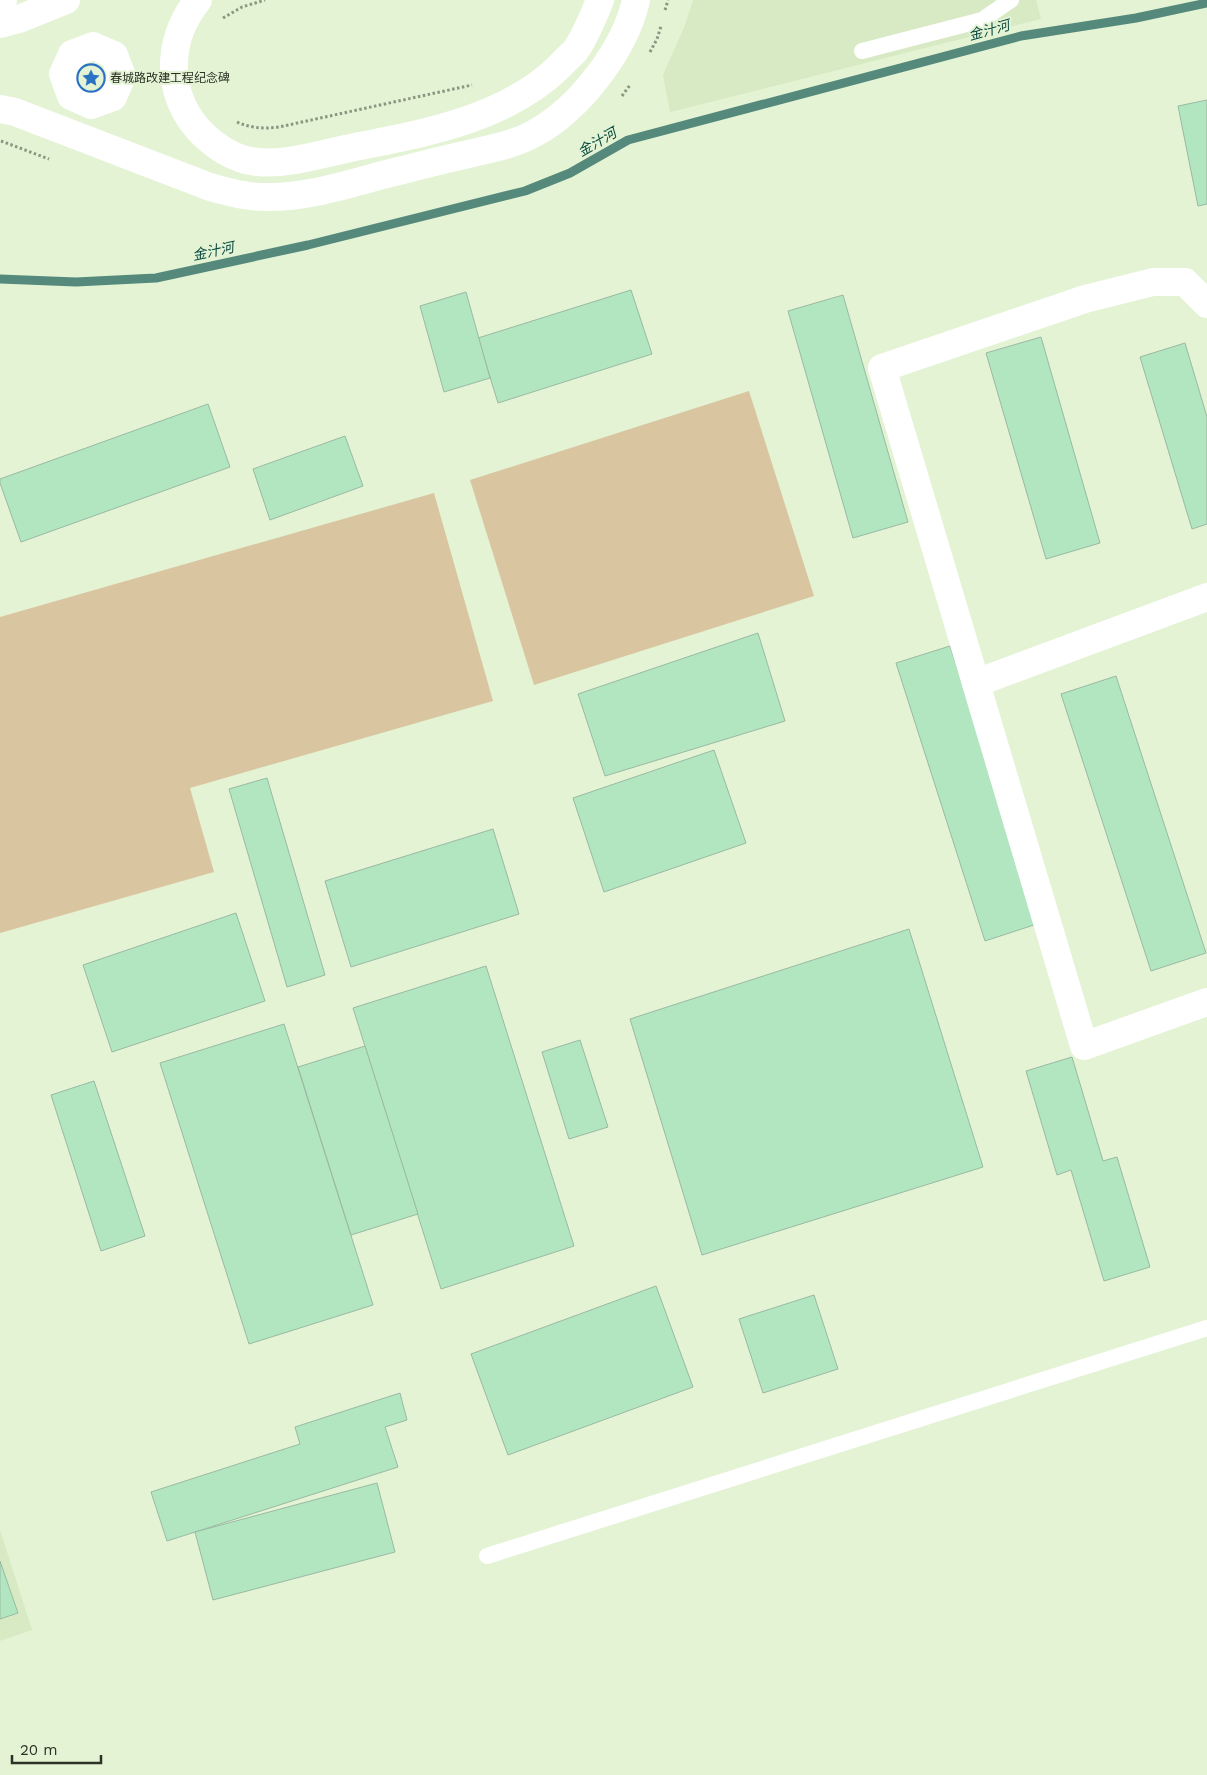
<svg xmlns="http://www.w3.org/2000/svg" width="1207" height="1775" font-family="'Work Sans','Noto Sans SC',sans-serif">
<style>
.built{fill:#d7eac4}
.green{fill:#dac5a1}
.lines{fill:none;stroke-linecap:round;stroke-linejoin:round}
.stream{stroke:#55897b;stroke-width:9}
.building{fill:#b1e6c1;stroke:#9ab9a3}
.path{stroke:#8b9681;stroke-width:3;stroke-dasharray:2.5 2.5;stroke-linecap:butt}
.lane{stroke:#fff;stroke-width:16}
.street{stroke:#fff;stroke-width:28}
.secondary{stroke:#fff;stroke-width:28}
.primary{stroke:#fff;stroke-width:28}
.highway{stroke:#fff;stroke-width:28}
.labels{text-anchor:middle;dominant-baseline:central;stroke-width:4;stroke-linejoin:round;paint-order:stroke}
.poi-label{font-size:12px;fill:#2c3226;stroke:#e3f3d4;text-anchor:start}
.water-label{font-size:14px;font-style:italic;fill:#06483e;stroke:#e3f3d4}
</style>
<rect width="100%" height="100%" fill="#e3f3d4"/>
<!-- built -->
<g class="built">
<path d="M693,0H1036L1041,19L670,112L663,75L685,25Z"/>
<path d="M0,1530L32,1630L0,1641Z"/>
</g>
<!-- green -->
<g class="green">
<path d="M749,391L814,596L534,685L470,480Z"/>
<path d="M434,493L493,701L190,788L214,872L0,933V617Z"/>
</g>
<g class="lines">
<!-- stream -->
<path class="stream" d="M0,279L76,282L156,278L308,245L525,191L570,173L628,140L1021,36L1136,18L1207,3"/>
</g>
<!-- building -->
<g class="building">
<path d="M1207,100V204L1198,206L1178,106Z"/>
<path d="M631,290L652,354L498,403L478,338Z"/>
<path d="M466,292L490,378L444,392L420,306Z"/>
<path d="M843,295L908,522L853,538L788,311Z"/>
<path d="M1041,337L1100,543L1046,559L986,353Z"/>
<path d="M1185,343L1207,417V524L1192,529L1140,357Z"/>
<path d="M208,404L230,467L21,542L0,483V479Z"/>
<path d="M345,436L363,486L270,520L253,469Z"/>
<path d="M758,633L785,721L605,776L578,694Z"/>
<path d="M950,646L1040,923L985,941L896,663Z"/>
<path d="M1116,676L1206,953L1151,971L1061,694Z"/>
<path d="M714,750L746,843L604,892L573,798Z"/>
<path d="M267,778L325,975L287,987L229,789Z"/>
<path d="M493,829L519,914L351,967L325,881Z"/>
<path d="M236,913L265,1001L112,1052L83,965Z"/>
<path d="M909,929L983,1167L702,1255L630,1019Z"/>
<path d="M486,966L574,1246L441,1289L353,1008Z"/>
<path d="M284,1024L373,1305L249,1344L160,1063Z"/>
<path d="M580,1040L608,1127L569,1139L542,1052Z"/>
<path d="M365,1046L418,1214L351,1235L298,1067Z"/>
<path d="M1072,1057L1103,1161L1117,1157L1150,1267L1104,1281L1071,1170L1057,1175L1026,1071Z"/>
<path d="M94,1081L145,1236L101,1251L51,1095Z"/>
<path d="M656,1286L693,1387L508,1455L471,1354Z"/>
<path d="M814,1295L838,1369L763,1393L739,1319Z"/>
<path d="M400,1393L407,1420L385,1427L398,1467L167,1541L151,1492L300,1444L295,1427Z"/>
<path d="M377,1483L395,1552L213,1600L195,1532Z"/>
<path d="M0,1561L18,1613L0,1619Z"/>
</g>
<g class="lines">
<!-- path -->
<g class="path">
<path d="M665,10L668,0"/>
<path d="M223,18L242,7L265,0"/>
<path d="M650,52L657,39L661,26"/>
<path d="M622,96L630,85"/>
<path d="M237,122C250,128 264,129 279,127L472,85"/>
<path d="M1,141L49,159"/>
</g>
<!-- lane -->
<g class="lane">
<path d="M862,51L982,20L1011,0"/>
<path d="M487,1556L1207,1328"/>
</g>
<!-- street -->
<g class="street">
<path d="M93,46L114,55L122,76L113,97L91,105L71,96L63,74L72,54Z"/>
<path d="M1207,304L1185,282H1153L1085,299L882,368L1084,1046L1207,1002"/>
<path d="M976,683L1207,597"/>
</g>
<!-- secondary -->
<path class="secondary" d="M0,109L15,112L210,187C229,192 249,198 269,197C316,197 358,180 403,170C426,164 450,158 473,153C494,148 516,144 535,133C579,109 625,50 636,0"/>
<!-- primary -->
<g class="primary">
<path d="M198,0C162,45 166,107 213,143C226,153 242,161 258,162C288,165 325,153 355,147C426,133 505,119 559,67C564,61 570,56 575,51C586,36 593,17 600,0"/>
<path d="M0,24L19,19L66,0"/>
</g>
<!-- highway -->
<path class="highway" d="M0,0H3"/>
</g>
<!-- icons -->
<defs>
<g id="sight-ring" transform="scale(1.4375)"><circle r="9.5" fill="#e3f3d4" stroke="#2a72c2" stroke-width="1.5"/><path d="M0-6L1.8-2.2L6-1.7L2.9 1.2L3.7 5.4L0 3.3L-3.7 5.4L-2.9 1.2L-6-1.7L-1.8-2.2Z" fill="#2a72c2"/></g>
</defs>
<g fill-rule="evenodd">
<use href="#sight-ring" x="91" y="78"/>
</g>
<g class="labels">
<!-- poi labels -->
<g class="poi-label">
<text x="110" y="78">春城路改建工程纪念碑</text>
</g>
<!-- water labels -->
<g class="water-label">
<text transform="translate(989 30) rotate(-15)">金汁河</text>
<text transform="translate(597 142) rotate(-30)">金汁河</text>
<text transform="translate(213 251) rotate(-12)">金汁河</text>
</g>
</g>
<!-- scale -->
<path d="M12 1755v8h89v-8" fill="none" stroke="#2c3226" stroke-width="2.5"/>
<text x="20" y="1755" font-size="15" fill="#2c3226" stroke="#e3f3d4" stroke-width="4" paint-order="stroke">20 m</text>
</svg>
